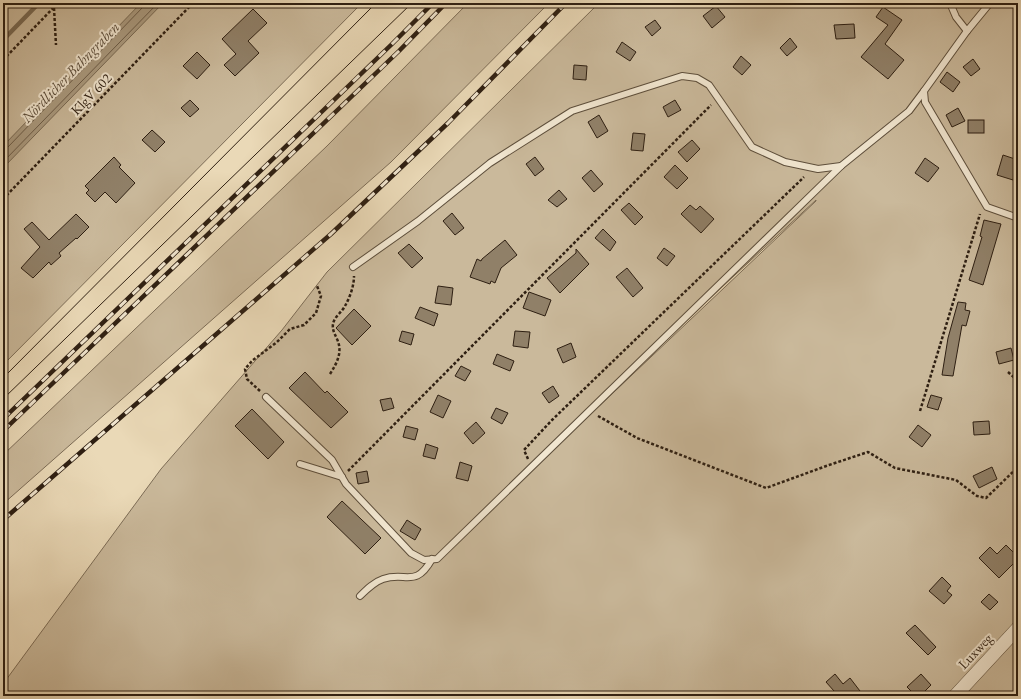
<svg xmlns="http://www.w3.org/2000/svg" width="1021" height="699" font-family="'EB Garamond',serif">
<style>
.green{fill:#cab99b;stroke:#7c6c56;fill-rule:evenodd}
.water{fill:#aa9a7f;stroke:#786953}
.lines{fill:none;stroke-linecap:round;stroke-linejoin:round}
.shore{stroke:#6c5c48;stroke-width:1}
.stream{stroke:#786953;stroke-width:4.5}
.building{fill:#908068;stroke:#2e1f12}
.lane-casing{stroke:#5d4e3b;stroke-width:8}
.street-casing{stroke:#5d4e3b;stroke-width:14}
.path{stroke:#2e1f12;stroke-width:2.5;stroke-dasharray:3 2;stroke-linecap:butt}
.lane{stroke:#f1e6d0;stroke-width:6}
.street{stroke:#f1e6d0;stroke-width:13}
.tram{stroke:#2e1f12;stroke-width:1}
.rail-casing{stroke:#2e1f12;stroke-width:4.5}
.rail{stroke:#f1e6d0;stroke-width:3;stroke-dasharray:9;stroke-linecap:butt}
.labels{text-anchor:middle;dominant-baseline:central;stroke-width:4;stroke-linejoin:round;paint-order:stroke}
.street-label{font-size:14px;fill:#2e1f12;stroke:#f1e6d0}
.water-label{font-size:15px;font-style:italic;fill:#594a38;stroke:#f1e6d0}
</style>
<rect width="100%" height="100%" fill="#ead9b7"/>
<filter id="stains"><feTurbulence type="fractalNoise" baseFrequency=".005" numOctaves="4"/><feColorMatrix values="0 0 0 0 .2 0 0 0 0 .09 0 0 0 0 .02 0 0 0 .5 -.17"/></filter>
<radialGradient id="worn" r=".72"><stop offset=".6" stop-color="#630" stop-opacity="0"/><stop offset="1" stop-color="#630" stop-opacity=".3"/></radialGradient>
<!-- green -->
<g class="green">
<path d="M3,3H362L3,365Z"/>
<path d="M468,3H549L391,162L3,504V455L327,146Z"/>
<path d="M599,3H1018V696H3V684L161,469L282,330L327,272ZM816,200V201L542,460L588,411Z"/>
</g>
<!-- water -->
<path class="water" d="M141,3H163L3,168V146Z"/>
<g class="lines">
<!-- shore -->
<g class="shore">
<path d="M3,148L8,147L143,7L144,3"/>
<path d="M3,162L158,3"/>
</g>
<!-- stream -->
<path class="stream" d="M3,40L39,3"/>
</g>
<!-- building -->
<g class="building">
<path d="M716,6L725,17L712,28L703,16Z"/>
<path d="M883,7L902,20L885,44L904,60L888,79L861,57L888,25L876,17Z"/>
<path d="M253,9L267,23L248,41L259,53L235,76L224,65L236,54L222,39Z"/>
<path d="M655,20L661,28L652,36L645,27Z"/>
<path d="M854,24L855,38L836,39L834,25Z"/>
<path d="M790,38L797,47L787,56L780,48Z"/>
<path d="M622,42L636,52L630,61L616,52Z"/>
<path d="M197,52L210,65L197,79L183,66Z"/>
<path d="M741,56L751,65L742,75L733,67Z"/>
<path d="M973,59L980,69L971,76L963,67Z"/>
<path d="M574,65L587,66L586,80L573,79Z"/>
<path d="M947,72L960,82L953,92L940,82Z"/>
<path d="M190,100L199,109L190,117L181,108Z"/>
<path d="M675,100L681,110L668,117L663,107Z"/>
<path d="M958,108L965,121L952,127L946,115Z"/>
<path d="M599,115L608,131L597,138L588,122Z"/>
<rect x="968" y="120" width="16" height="13"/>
<path d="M152,130L165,142L155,152L142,140Z"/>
<path d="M633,133L645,134L643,151L631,150Z"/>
<path d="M692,140L700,149L687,162L678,152Z"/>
<path d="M1003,155L1018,160L1013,180L997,175Z"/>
<path d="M114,157L121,165L119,167L135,183L116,203L105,192L95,202L86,193L89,190L85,186Z"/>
<path d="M535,157L544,169L535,176L526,164Z"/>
<path d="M925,158L939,168L928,182L915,173Z"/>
<path d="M675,165L688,178L677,189L664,177Z"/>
<path d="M591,170L603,184L594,192L582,178Z"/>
<path d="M559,190L567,199L557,207L548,200Z"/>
<path d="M629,203L643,217L635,225L621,210Z"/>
<path d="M690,205L696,210L700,206L714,219L701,233L681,214Z"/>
<path d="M452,213L464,228L455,235L443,221Z"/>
<path d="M76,214L89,227L77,239L76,238L59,253L61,256L51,265L49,262L33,278L21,268L40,247L24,229L32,222L49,240Z"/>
<path d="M984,220L1001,224L983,285L969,280L982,237L980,236Z"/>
<path d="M603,229L616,242L610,251L595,238Z"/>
<path d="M505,240L517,255L501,268L495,283L491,281L490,284L470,277L477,259L481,261L482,259Z"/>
<path d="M409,244L423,258L412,268L398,253Z"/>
<path d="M664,248L675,256L667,266L657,258Z"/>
<path d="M576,249L589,264L560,293L547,278L576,253Z"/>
<path d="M627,268L643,288L633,297L616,277Z"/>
<path d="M438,286L453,288L451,305L435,303Z"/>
<path d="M529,292L551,300L545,316L523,308Z"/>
<path d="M958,302L966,303L965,310L970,311L966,326L962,325L953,376L942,375L948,338Z"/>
<path d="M420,307L438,314L434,326L415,318Z"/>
<path d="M354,309L371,326L352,345L336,328Z"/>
<path d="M402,331L414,334L411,345L399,341Z"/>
<path d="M515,331L530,332L528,348L513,346Z"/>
<path d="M571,343L576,357L563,363L557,349Z"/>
<path d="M1011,348L1014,360L999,364L996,352Z"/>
<path d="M497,354L514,361L510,371L493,364Z"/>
<path d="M461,366L471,371L465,381L455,376Z"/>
<path d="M305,372L325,393L327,391L348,412L331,428L289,388Z"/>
<path d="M553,386L559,396L549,403L542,393Z"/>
<path d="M438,395L451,401L443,418L430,412Z"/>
<path d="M931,395L942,398L938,410L927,407Z"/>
<path d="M391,398L394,408L383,411L380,400Z"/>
<path d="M496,408L508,413L502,424L491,418Z"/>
<path d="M252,409L284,442L268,459L235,426Z"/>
<path d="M989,421L990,434L974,435L973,422Z"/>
<path d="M476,422L485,433L473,444L464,433Z"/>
<path d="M918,425L931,435L922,447L909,437Z"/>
<path d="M406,426L418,429L415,440L403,437Z"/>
<path d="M426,444L438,448L435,459L423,456Z"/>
<path d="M460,462L472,466L468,481L456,478Z"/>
<path d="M992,467L997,479L979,488L973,476Z"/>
<path d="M367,471L369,482L358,484L356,473Z"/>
<path d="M342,501L381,538L365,554L327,517Z"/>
<path d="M407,520L421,529L415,540L400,531Z"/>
<path d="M1006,545L1018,557V559L999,578L979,558L990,547L997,554Z"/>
<path d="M942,577L951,586L947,591L952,595L944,604L929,591Z"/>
<path d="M989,594L998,602L990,610L981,602Z"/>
<path d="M915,625L936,647L928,655L906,633Z"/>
<path d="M835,674L843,684L850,678L860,691L855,696H827L834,691L826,682Z"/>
<path d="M921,674L931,685L920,696H916L907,687Z"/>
</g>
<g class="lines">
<!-- lane casing -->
<g class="lane-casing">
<g id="lane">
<path d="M950,3L956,17L967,31"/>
<path d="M990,3L967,31L924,91L925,102L987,207L1018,218"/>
<path d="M353,267L418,221L490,163L572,111L682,76L697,78L709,85L752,147L785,162L818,169L841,166L909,111L924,91"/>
<path d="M266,397L332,460L346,484L411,553L424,560L437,559L841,166"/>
<path d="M300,464L342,477"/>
<path d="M360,596C367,589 374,582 383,579C406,571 415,589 432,559"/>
</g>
</g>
<!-- street casing -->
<g class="street-casing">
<path id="street" d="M955,696L1018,628"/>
</g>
<!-- path -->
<g class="path">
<path d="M54,8L56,45"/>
<path d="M3,60L58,3"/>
<path d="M3,199L193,3"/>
<path d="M1008,372L1018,381"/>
<path d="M330,374C337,363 343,352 337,339C335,334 332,330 333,324C334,317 342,312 345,306C350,297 354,286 354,276"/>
<path d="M260,391L247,379L245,369L253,360L277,342L290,329L304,325L316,313L321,296L317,286"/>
<path d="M920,411L980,214"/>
<path d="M598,416L637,438L766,488L829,465L868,452L895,468L956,480L977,496L986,498L1018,467"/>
<path d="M528,459L524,450L552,420L804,177"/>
<path d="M348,471L711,105"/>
</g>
<!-- lane -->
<use href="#lane" class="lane"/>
<!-- street -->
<use href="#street" class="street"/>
<!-- tram -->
<g class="tram">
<path d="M3,378L376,3"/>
<path d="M3,399L412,3"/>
</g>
<!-- rail casing -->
<g class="rail-casing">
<g id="rail">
<path d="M3,419L392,44L433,3"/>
<path d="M3,431L399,51L446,3"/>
<path d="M3,520L331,234L448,123L566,3"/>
</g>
</g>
<!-- rail -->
<use href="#rail" class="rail"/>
</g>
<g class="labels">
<!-- street labels -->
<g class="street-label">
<text transform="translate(91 94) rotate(-46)">KlgV 602</text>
<text transform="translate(975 651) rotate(-47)">Luxweg</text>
</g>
<!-- water labels -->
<g class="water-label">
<text transform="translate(70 72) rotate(-46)">Nördlicher Bahngraben</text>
</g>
</g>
<!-- margin -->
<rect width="1021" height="699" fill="none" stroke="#ead9b7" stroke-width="16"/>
<rect x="4" y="4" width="1013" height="691" fill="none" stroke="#2e1f12" stroke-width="2"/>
<rect x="8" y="8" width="1005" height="683" fill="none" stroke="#2e1f12"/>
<rect width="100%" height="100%" filter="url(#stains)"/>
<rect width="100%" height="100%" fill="url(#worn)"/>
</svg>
